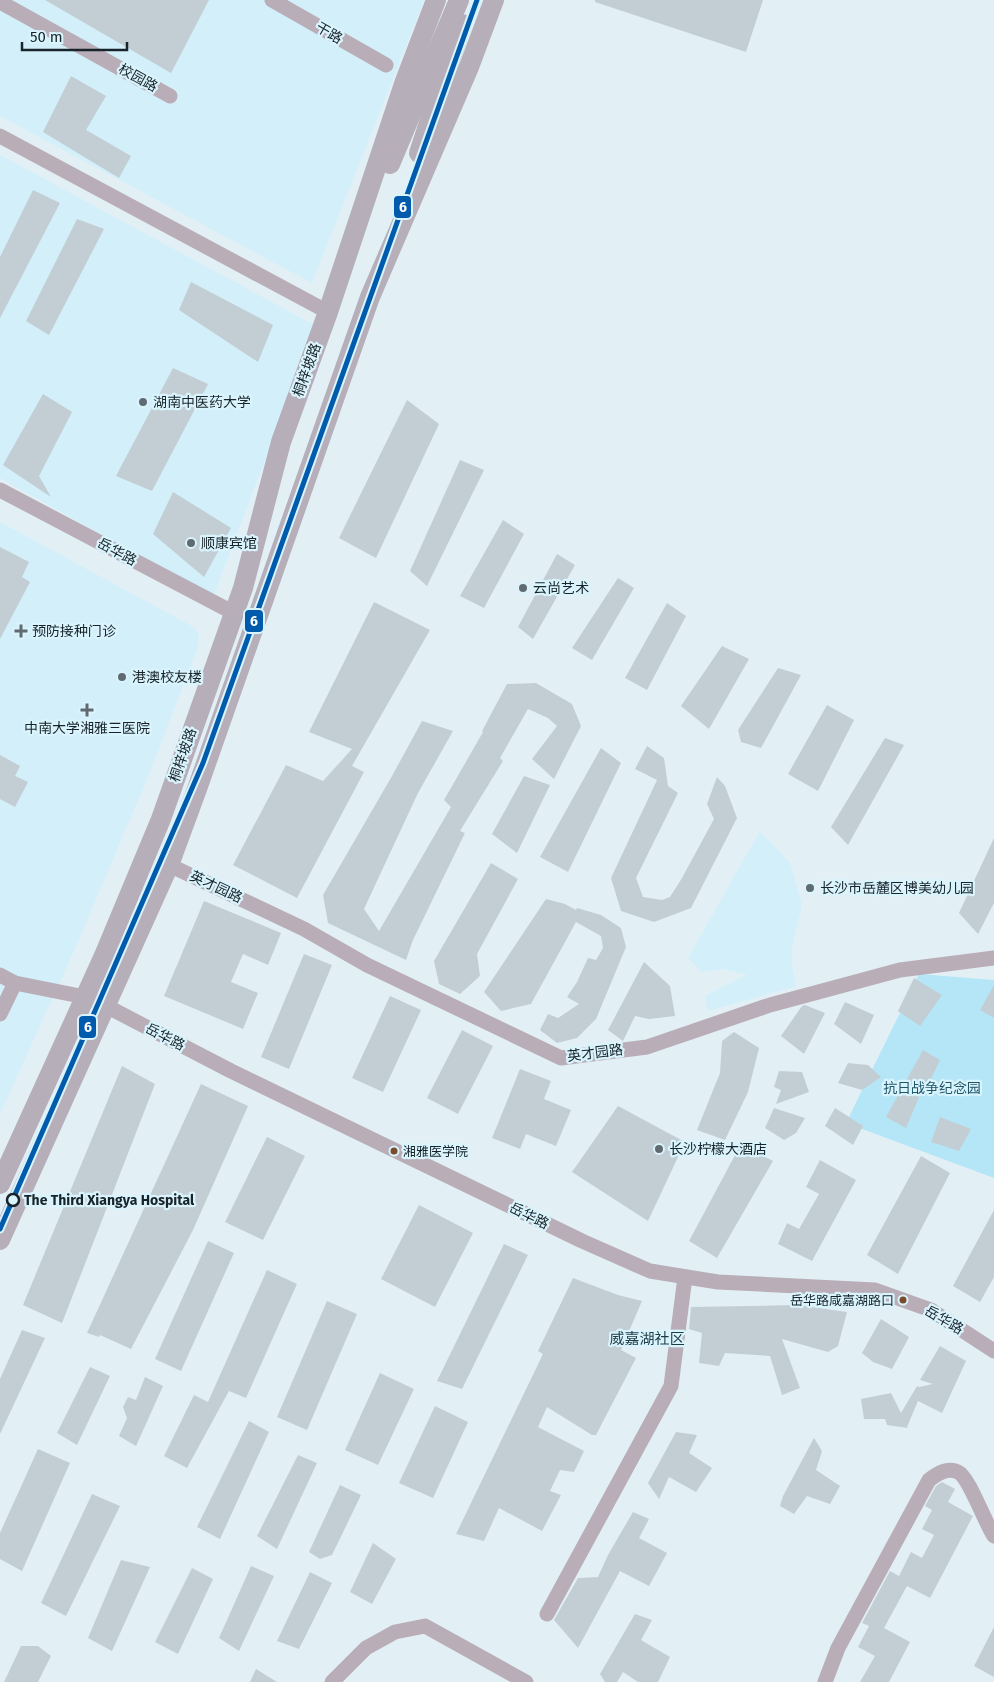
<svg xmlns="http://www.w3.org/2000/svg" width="994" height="1682" font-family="'Fira Sans','Noto Sans SC',sans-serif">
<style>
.built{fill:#d2effa}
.green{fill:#b4e6f7}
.building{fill:#c2ced3}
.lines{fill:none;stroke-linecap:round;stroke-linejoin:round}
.minor{stroke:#b9aeb7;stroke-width:15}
.major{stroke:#b6aeb9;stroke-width:20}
.metro-1-casing{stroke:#daf4fe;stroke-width:9}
.metro-1{stroke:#005bac;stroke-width:5}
.poi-dot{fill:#5f6b71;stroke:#daf4fe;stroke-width:2}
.bus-dot{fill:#7a4b2a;stroke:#daf4fe;stroke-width:2}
.stop-dot{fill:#daf4fe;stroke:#182429;stroke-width:2.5}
.labels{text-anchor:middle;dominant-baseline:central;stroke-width:4.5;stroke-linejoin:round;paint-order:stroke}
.bus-label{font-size:13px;fill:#182429;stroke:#daf4fe;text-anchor:start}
.street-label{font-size:14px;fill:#182429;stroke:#daf4fe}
.poi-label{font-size:14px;fill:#182429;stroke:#daf4fe;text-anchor:start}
.park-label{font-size:14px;fill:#1f5668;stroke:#daf4fe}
.stop-label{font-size:14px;font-weight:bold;fill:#182429;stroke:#daf4fe;text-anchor:start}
.neighbourhood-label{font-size:15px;fill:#1f3b44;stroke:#daf4fe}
.line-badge{stroke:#daf4fe;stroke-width:2}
.badge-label{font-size:14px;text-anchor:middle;font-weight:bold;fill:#fff}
</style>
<rect width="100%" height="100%" fill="#e2f0f6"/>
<!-- built -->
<g class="built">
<path d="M0,0H424L312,283L0,116Z"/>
<path d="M0,155L316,326L213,597L0,478Z"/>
<path d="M0,522L188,624L195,629L199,635L197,649L150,772L76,946L0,1114Z"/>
<path d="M760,831L790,863L802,905L792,946V967L796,986L708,1011L705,996L747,975L723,969L702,972L688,958Z"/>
</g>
<!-- green -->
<path class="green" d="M919,974L994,980V1178L846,1123Z"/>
<!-- building -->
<g class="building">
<path d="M45,0H209L171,73Z"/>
<path d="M595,0H763L746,52L595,2Z"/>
<path d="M71,76L106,96L86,130L131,156L119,178L43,132Z"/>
<path d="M33,190L60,203L0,318V257Z"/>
<path d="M77,219L104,229L49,335L26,321Z"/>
<path d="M191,282L273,325L258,362L179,310Z"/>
<path d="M173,368L208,384L152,491L116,476Z"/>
<path d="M43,394L72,412L39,476L51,497L3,465Z"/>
<path d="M407,400L439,424L376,558L339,538Z"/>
<path d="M460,460L484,470L427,586L410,571Z"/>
<path d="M173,492L231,528L204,577L153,534Z"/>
<path d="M503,520L524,534L484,608L460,596Z"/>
<path d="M0,547L29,562L22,577L30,582L0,639Z"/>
<path d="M557,554L575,565L533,639L518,627Z"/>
<path d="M618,578L634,588L592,660L572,648Z"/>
<path d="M374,602L430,630L352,766L364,772L297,898L233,865L286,765L323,781L352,749L309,732Z"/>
<path d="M667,603L686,616L647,690L625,678Z"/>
<path d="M722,646L749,659L709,729L681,706Z"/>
<path d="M778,668L801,675L761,748L741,742L738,730Z"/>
<path d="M536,683L572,704L581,726L554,779L532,759L557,726L548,718L528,709L500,758L503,761L460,831L465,833L413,940L406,960L328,923L323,895L392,776L422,721L453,731L418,793L364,909L379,931L451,807L444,800L483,732L482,731L507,684Z"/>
<path d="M827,705L854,720L818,791L788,774Z"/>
<path d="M885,738L904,745L848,845L831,827Z"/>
<path d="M647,746L664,758L668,786L678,793L636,878L643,897L662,900L670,897L682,878L714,819L707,804L717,777L725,786L737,818L691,908L654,922L621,911L611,878L657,780L635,769Z"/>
<path d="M601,748L621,763L568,872L540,857Z"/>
<path d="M0,755L20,766L15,776L28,782L15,807L0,799Z"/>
<path d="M524,776L550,785L517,853L492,834Z"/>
<path d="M994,838V903L978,934L959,913Z"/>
<path d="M491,863L518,879L477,954L480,976L460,994L439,984L434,961Z"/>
<path d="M546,899L565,904L576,910L577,908L601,915L621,928L626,947L596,1019L577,1038L557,1043L540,1030L548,1014L558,1018L579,1004L567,997L577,982L588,958L596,960L603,948L601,936L576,922L531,1004L501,1011L484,992Z"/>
<path d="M204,901L281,933L268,965L243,954L231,982L258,993L243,1029L164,996Z"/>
<path d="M304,954L332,965L289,1069L261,1057Z"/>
<path d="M644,962L670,986L675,1016L649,1019L635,1016L623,1041L608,1030Z"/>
<path d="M914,978L942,995L920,1026L898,1011Z"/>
<path d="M994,985V1018L980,1010Z"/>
<path d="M390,996L421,1010L383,1092L352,1078Z"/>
<path d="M845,1002L874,1015L861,1044L834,1024Z"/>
<path d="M805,1005L825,1013L804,1054L781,1036L802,1006Z"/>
<path d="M462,1030L493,1046L458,1114L427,1098Z"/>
<path d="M734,1032L759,1048L748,1092L725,1140L697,1130L720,1073L722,1041Z"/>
<path d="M923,1050L940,1060L928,1085L925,1083L906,1128L886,1117Z"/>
<path d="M848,1063L868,1065L881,1077L862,1090L838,1083Z"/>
<path d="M122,1066L155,1084L62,1323L23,1305Z"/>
<path d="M520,1069L551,1081L544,1099L571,1110L556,1146L526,1134L520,1149L492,1138Z"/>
<path d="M779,1071L802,1072L809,1092L776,1104L781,1090L774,1087Z"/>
<path d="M201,1084L248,1106L193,1230L131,1349L100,1335L99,1337L87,1333Z"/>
<path d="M618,1106L685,1142L648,1221L572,1172Z"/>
<path d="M774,1108L805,1118L796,1133L784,1140L765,1128Z"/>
<path d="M835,1108L863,1126L853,1145L825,1126Z"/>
<path d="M940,1117L971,1129L959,1151L931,1142Z"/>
<path d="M267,1137L305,1156L263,1240L225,1222Z"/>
<path d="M741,1144L773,1161L717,1258L689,1241Z"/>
<path d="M921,1156L950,1173L898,1274L867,1255Z"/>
<path d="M820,1160L856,1180L812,1261L778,1244L787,1223L799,1229L819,1194L806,1187Z"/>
<path d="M419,1205L473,1233L435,1307L381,1279Z"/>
<path d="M994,1210V1277L980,1302L953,1286Z"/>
<path d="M208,1241L234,1253L181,1371L155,1359Z"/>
<path d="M504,1244L528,1255L462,1389L437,1381Z"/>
<path d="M267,1270L297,1284L246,1398L229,1391L187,1468L164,1456L194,1395L208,1402Z"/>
<path d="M573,1278L618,1295L642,1301L621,1350L636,1358L596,1435H592L547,1407L538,1427L584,1451L574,1472L560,1470L550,1491L561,1495L542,1531L499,1508L484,1541L456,1534L543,1354L538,1351Z"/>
<path d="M327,1301L357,1314L307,1430L277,1417Z"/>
<path d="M798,1305L847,1312L838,1346L828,1352L782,1339L800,1388L782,1395L770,1356L725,1353L719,1366L699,1363L702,1333L689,1329L691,1307Z"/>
<path d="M881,1319L909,1337L892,1369L873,1362L862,1353Z"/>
<path d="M22,1330L45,1338L0,1434V1379Z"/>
<path d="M940,1346L966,1361L942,1413L918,1401L907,1427L908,1428L887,1425L885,1419H864L861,1399L891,1393L901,1413L917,1386L919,1387L933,1384L920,1380Z"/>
<path d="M90,1367L110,1376L77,1445L57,1433Z"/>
<path d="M380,1373L414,1389L378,1465L345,1450Z"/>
<path d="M145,1377L163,1386L136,1446L119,1436L127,1418L123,1407L128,1397L136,1400Z"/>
<path d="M435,1406L468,1422L433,1498L399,1483Z"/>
<path d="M249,1421L269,1432L220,1539L197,1527Z"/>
<path d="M676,1432L697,1435L689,1453L712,1468L696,1492L669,1477L659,1499L648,1483Z"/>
<path d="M814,1438L822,1451L816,1470L840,1486L830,1504L807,1496L794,1514L780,1506L783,1496Z"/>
<path d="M38,1449L70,1463L22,1571L0,1559V1533Z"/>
<path d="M298,1455L317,1463L277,1549L257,1536Z"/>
<path d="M942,1482L955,1489L948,1502L973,1516L930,1598L907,1586L884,1628L910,1642L889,1682H860L875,1656L858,1647L869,1626L862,1623L890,1571L899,1576L911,1552L922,1558L934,1535L922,1529L932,1510L925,1506L936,1486Z"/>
<path d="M340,1485L361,1495L332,1555L320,1559L309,1552Z"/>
<path d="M92,1494L120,1506L66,1616L41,1603Z"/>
<path d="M633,1512L649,1519L639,1538L667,1553L649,1586L620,1571L578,1648L554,1620L578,1578L598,1577L608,1555Z"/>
<path d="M373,1543L396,1559L372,1604L350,1592Z"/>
<path d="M121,1560L150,1567L112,1651L88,1638Z"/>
<path d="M251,1566L274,1576L239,1651L219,1638Z"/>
<path d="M192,1568L213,1579L178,1654L155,1642Z"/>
<path d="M310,1572L332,1583L299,1649L277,1641Z"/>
<path d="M635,1614L652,1620L641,1640L670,1657L658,1682H638L623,1672L617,1682H605L600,1674Z"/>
<path d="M994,1627V1677L974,1666Z"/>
<path d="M21,1646H38L51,1656L38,1682H4Z"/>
<path d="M256,1669L277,1682H250Z"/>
</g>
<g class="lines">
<!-- minor -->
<g class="minor">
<path d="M272,0L386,65"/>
<path d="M0,2L170,96"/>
<path d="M0,136L328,312"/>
<path d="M0,490L234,613"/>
<path d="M169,865L304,929L367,965L561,1058L647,1047L770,1005L900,970L994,958"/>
<path d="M0,975L15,983L85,997L106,1006L231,1071L582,1241L650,1271L718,1282L875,1290L931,1310L994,1351"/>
<path d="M0,1014L15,983"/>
<path d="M547,1614L671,1386L685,1277"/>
<path d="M332,1682L366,1648L395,1632L425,1626L526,1682"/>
<path d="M825,1682L838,1648L929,1480C937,1474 947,1467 958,1472C969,1477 985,1523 994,1536"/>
</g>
<!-- major -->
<g class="major">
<path d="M419,153L462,24"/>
<path d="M390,164L459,0"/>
<path d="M0,1184L103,958L161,819L243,588L281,442L328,312L405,81L436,0"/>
<path d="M0,1240L169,865L197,789L370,297L469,67L494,0"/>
</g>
<!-- metro-1 casing -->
<g class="metro-1-casing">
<path id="metro-1" d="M0,1229L203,763L477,0"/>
</g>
<!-- metro-1 -->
<use href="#metro-1" class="metro-1"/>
</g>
<!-- markers -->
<g class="poi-dot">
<circle cx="143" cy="402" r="5"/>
<circle cx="191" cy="543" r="5"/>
<circle cx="523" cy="588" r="5"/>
<path d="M18.5 623.5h5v5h5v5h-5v5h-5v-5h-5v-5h5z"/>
<circle cx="122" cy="677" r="5"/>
<path d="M84.5 702.5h5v5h5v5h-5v5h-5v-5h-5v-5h5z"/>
<circle cx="810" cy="888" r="5"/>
<circle cx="659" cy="1149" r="5"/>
</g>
<g class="bus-dot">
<circle cx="394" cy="1151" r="4.5"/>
<circle cx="903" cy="1300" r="4.5"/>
</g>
<circle class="stop-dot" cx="13" cy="1200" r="6"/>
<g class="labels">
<!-- bus labels -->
<g class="bus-label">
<text x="403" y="1151">湘雅医学院</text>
<text x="894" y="1300" text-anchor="end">岳华路咸嘉湖路口</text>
</g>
<!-- street labels -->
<g class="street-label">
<text transform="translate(329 33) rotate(30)">干路</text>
<text transform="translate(138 78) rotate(29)">校园路</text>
<text transform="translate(307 370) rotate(-70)">桐梓坡路</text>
<text transform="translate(117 552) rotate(28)">岳华路</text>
<text transform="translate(183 755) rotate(-71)">桐梓坡路</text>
<text transform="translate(216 887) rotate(25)">英才园路</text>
<text transform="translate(165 1037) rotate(27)">岳华路</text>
<text transform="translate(595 1053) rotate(-7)">英才园路</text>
<text transform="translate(529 1216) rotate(26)">岳华路</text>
<text transform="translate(944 1320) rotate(30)">岳华路</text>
</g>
<!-- poi labels -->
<g class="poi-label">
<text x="153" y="402">湖南中医药大学</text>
<text x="201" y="543">顺康宾馆</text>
<text x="533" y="588">云尚艺术</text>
<text x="32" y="631">预防接种门诊</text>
<text x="132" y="677">港澳校友楼</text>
<text x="87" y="728" text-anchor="middle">中南大学湘雅三医院</text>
<text x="820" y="888">长沙市岳麓区博美幼儿园</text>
<text x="669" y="1149">长沙柠檬大酒店</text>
</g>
<!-- park labels -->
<g class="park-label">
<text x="932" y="1088">抗日战争纪念园</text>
</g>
<!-- stop labels -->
<g class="stop-label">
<text x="24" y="1200">The Third Xiangya Hospital</text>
</g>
<!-- neighbourhood labels -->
<g class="neighbourhood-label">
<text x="647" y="1339">威嘉湖社区</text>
</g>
</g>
<g class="line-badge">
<rect x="393" y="195" width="19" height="24" rx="5" fill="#005bac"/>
<rect x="244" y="609" width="20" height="24" rx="5" fill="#005bac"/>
<rect x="78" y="1015" width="19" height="24" rx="5" fill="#005bac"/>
</g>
<g class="badge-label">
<text x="403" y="212">6</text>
<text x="254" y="626">6</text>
<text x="88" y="1032">6</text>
</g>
<!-- scale -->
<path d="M22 42v8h105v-8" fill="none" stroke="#182429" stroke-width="2.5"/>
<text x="30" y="42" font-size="15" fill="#182429" stroke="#daf4fe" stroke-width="4" paint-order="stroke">50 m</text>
</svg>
